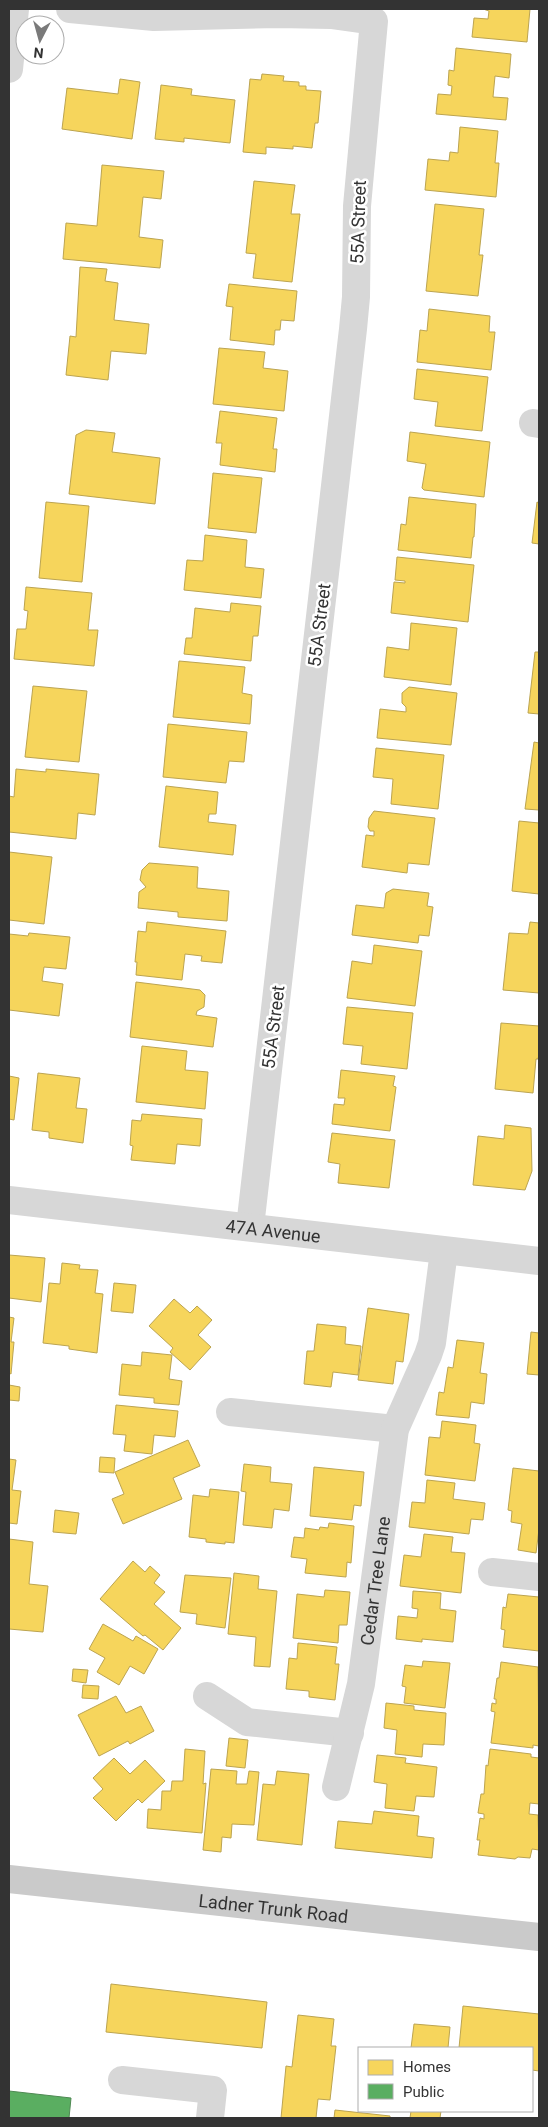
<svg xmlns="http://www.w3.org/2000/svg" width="548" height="2127" font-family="Roboto,sans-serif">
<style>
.homes{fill:#f6d55c;stroke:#bca450}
.public{fill:#5aae61;stroke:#4e8953}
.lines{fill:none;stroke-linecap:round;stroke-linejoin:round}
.minor{stroke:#d7d7d7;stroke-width:28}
.major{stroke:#cacaca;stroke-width:28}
.labels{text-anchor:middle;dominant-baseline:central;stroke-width:5;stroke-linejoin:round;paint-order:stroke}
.street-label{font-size:18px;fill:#333;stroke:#fff}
</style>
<rect width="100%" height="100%" fill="#fff"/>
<!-- homes -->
<g class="homes">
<path d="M483,9H530L527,42L472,37L474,18L488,19L489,11Z"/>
<path d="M456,48L511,54L509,78L495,76L493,97L508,98L506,120L436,114L438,94L451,95L452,86L448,85L449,70L454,71Z"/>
<path d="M262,74L284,76L283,81L299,82V86H306V90L321,91L318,123H315L312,148L293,146V149L266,147V154L243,152L250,79L261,80Z"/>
<path d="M120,79L140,82L132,139L62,129L67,88L118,94Z"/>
<path d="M161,85L192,89L191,95L235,100L230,143L184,138V142L155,139Z"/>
<path d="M460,127L498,131L495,163H499L496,197L425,190L428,159L449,161L450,152L458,153Z"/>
<path d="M102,165L164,171L161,199L143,197L139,237L163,240L160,268L63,259L66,223L97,226Z"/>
<path d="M254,181L295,185L291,214H300L292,282L253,278L256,254L246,253Z"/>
<path d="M435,204L484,209L479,255H483L478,296L426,291Z"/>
<path d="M80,267L107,269L105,281L118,283L114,320L149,324L146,354L111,351L108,380L66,375L70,336L76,337Z"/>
<path d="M229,284L297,291L294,321L281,320L280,330H275L274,345L230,340L233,307L226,306Z"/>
<path d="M429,309L490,316L489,332H495L491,370L417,362L420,330L427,331Z"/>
<path d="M219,348L265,352L263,368L288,371L284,411L213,404Z"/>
<path d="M417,369L488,377L482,431L435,426L438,402L414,399Z"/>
<path d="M220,411L277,418L273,449H277L275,472L220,465L222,443H216Z"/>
<path d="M86,430L115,433L112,452L160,458L155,504L69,494L76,435Z"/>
<path d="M410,432L490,442L484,497L424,490L422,488L426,464L407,461Z"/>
<path d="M213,473L262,478L256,533L208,528Z"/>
<path d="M409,497L476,504L474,537H473L471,558L398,550L401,524L406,525Z"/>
<path d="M46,502L89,506L82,582L39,578Z"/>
<path d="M537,502L539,503V544L532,543Z"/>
<path d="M205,535L247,540L245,567L264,569L261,598L184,590L187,560L203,561Z"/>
<path d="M397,557L474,565L468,622L391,613L394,582L405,583V581L395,580Z"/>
<path d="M26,587L92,593L88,630H98L94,666L14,659L17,629H26L28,611L24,610Z"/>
<path d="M231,603L261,606L258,636H253L251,661L184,654L186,638H192L195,608L230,612Z"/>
<path d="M411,623L457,628L451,685L384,677L387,647L409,650Z"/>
<path d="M535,652H539V714L528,713Z"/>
<path d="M179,661L245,667L242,693L252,695L250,724L173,717Z"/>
<path d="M33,686L87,691L79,762L25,757Z"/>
<path d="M409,687L457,693L451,745L377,738L380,709L406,712V707L402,703V693Z"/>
<path d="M168,724L247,732L244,762L229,761L226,783L163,777Z"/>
<path d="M534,742L539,743V810L525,809Z"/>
<path d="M376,748L444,755L438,809L391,804L393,779L373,777Z"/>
<path d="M16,769L46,772V769L99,774L95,815L78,813L76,839L9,832V796L14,797Z"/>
<path d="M166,786L218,792L216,814H209L208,822L236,825L233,855L159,847Z"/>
<path d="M374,811L435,818L429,865L408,863L407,873L362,867L366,835L374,836V831H370L368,827L369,818Z"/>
<path d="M519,821L539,823V894L512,891Z"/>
<path d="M9,852L52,857L44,924L9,920Z"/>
<path d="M149,863L198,867L197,888L229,891L227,921L178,917V912L138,908L139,892L146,887L140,880L142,870Z"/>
<path d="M393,889L429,893L427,906L433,907L429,936L419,935L418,943L352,935L356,905L384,908L386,893Z"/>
<path d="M147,922L226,931L222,963L201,961L202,956L185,954L182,980L136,975L137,962H135L138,931L146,932Z"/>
<path d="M530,922L539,923V993L503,990L509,933L528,934Z"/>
<path d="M29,933L70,937L66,969L44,967L42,981L63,984L59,1016L9,1010V934L28,936Z"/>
<path d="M374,945L422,951L415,1006L347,998L352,961L372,964Z"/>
<path d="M136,982L200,990L205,995L204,1007L197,1011L196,1015L217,1018L213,1047L130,1037Z"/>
<path d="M347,1007L413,1013L407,1069L361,1064L363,1046L343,1044Z"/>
<path d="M501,1023L539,1026V1054L538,1059H536L533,1093L495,1089Z"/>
<path d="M142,1046L187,1051L185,1070L208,1072L205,1109L136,1102Z"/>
<path d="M341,1070L395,1076L393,1086L396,1087L390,1131L332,1124L334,1104L344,1105L345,1098H338Z"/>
<path d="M38,1073L80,1078L76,1108L87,1109L83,1143L49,1138V1132L32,1130Z"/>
<path d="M9,1076L19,1078L14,1120L9,1119Z"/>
<path d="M142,1114L202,1119L200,1146L177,1144L175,1164L131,1160L133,1146L130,1145L132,1120L141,1121Z"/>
<path d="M505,1125L531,1128L532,1171L525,1190L473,1185L478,1136L504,1139Z"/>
<path d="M332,1133L395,1140L389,1188L338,1183L340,1164L328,1162Z"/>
<path d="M9,1255L45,1258L41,1302L9,1298Z"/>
<path d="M62,1263L80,1265L79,1269L98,1270L95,1293L103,1294L97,1353L69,1349V1346L43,1343L49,1283L60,1284Z"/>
<path d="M114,1283L136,1285L133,1313L111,1311Z"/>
<path d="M174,1299L190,1313L197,1306L212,1320L198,1335L211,1347L190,1370L170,1352L173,1348L149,1326Z"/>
<path d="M368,1308L409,1314L403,1362L396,1361L393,1384L358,1380Z"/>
<path d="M9,1317L14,1318L11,1342H14L11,1374L9,1373Z"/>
<path d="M317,1324L346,1327L345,1344L361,1346L358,1375L333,1372L331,1387L304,1384L307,1351H314Z"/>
<path d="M531,1332L539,1333V1375L527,1374Z"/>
<path d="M457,1340L484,1343L480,1373L487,1374L484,1404L471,1402L469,1418L436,1415L439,1392L444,1393L448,1367L453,1368Z"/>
<path d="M142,1352L172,1355L169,1379L182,1381L179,1405L154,1403V1398L119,1395L122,1364L141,1366Z"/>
<path d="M9,1385L20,1387L19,1401L9,1400Z"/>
<path d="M116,1405L178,1411L175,1437L154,1435L152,1454L124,1451L126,1435L113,1434Z"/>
<path d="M442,1421L476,1425L474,1443L480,1444L475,1481L425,1475L429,1437L440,1438Z"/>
<path d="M188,1440L200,1466L173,1478L182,1499L123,1524L112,1499L124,1494L115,1472Z"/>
<path d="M100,1457L115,1458L114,1473L99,1472Z"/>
<path d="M9,1459L16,1460L12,1490L21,1491L17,1524L9,1523Z"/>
<path d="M244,1464L271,1467L270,1482L292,1484L289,1511L274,1509L272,1528L243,1525L246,1492L241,1491Z"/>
<path d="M314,1467L364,1472L361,1506L354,1505L352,1520L310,1516Z"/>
<path d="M513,1468L539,1471V1529L536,1553L518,1550L522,1524L511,1522L512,1511L508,1510Z"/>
<path d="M427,1480L455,1483L453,1499L485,1503L483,1520L471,1519L469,1534L409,1527L412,1502L425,1503Z"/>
<path d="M210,1489L239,1492L234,1543L225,1542V1544L206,1542V1539L189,1537L193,1495L209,1497Z"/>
<path d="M55,1510L79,1513L76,1534L53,1532Z"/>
<path d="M329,1523L354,1526L351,1563L347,1562L346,1577L305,1573L307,1559L291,1557L294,1537L304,1538L305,1528L319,1530L320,1527L328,1528Z"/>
<path d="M424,1534L453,1537L451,1552L465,1553L461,1593L400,1586L404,1555L421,1557Z"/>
<path d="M9,1539L33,1542L29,1584L48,1586L43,1632L9,1629Z"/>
<path d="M133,1561L145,1572L150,1566L160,1575L154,1583L165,1592L154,1604L181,1628L163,1650L145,1635L143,1636L100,1599Z"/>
<path d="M234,1573L259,1576L258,1589L277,1591L270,1667L254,1666L256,1637L228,1634Z"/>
<path d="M185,1575L231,1578L225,1628L196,1624L197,1614L180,1612Z"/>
<path d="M325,1590L350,1592L347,1625H339L338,1643L293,1638L297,1594L324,1597Z"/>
<path d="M413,1591L441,1593L440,1609L456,1611L453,1642L422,1639V1642L396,1639L398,1616L417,1618L418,1609L412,1608Z"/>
<path d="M508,1594L539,1597V1651L503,1647L505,1630L501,1629L503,1607L506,1608Z"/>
<path d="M103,1624L133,1641L136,1636L158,1649L144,1674L130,1666L119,1685L97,1672L105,1658L89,1649Z"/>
<path d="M298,1643L337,1647L335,1664H339L335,1700L309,1697V1691L286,1689L289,1658L297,1659Z"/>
<path d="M423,1661L450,1663L445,1708L404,1703L406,1687L402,1686L405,1665L422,1667Z"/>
<path d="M501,1662L538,1667L539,1746L533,1745V1748L491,1743L495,1712L491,1711L492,1703L496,1704V1699H494L497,1678H499Z"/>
<path d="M73,1669L88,1670L86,1683L72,1681Z"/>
<path d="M83,1685L99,1686L98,1699L82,1698Z"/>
<path d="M116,1696L126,1713L141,1706L154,1731L130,1744L128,1741L99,1756L78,1715Z"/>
<path d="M386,1703L414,1706V1710L446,1713L444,1745L423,1744L422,1757L395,1754L397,1730L384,1728Z"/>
<path d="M229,1738L248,1740L245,1768L226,1766Z"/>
<path d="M185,1749L205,1751L203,1784L206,1783L202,1833L147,1828L148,1809L161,1810L162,1791H171L172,1781H183Z"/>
<path d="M490,1749L531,1754V1757L539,1758V1804L530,1803L529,1814L538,1815L539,1850L532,1849L530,1858L518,1857L515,1859L478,1855L480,1840H477L480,1818L484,1819V1814L478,1813L481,1794H484L486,1765L488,1766Z"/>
<path d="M377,1755L406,1758L405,1763L437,1767L434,1797L416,1796L414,1811L385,1808L387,1784L374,1782Z"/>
<path d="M114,1758L130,1774L145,1760L165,1781L142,1803L138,1799L116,1821L93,1798L103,1789L93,1778Z"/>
<path d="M211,1769L237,1771L236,1784H247L249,1771L259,1772L254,1825L232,1824L231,1838L222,1837L221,1852L203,1850Z"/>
<path d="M277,1771L309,1774L302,1845L257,1840L263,1784L275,1785Z"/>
<path d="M374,1811L419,1816L417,1836L434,1838L432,1858L335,1848L338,1821L372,1824Z"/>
<path d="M111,1984L267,2002L262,2048L106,2032Z"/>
<path d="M463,2006L539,2014V2071L532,2070V2048H459Z"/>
<path d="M298,2015L334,2019L331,2046H336L330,2100L318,2099L316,2118H323H281L286,2066L292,2067Z"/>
<path d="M414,2024L450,2027L448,2048H411Z"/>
<path d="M335,2110L390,2116V2118H334Z"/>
<path d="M411,2111H441L440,2118H410Z"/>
</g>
<!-- public -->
<path class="public" d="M9,2091L71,2098L69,2118H9Z"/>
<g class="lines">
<!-- minor -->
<g class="minor">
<path d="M70,9L154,17L278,14L331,15L374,21L357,206L356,297L353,329L250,1227"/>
<path d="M9,69L15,9"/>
<path d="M533,423L539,424"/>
<path id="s1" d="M9,1200L539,1261"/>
<path d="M230,1412L395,1429"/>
<path d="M492,1572L539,1577"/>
<path d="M207,1696L247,1722L350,1733"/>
<path id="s2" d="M336,1787L361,1684L395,1429L428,1355L432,1343L444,1251"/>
<path d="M122,2080L213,2090L210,2118"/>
</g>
<!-- major -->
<path class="major" id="s3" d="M9,1879L539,1937"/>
</g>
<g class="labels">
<!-- street labels -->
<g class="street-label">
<text transform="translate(358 222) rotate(-88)">55A Street</text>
<text transform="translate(319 625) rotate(-83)">55A Street</text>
<text transform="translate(273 1027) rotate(-83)">55A Street</text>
<text stroke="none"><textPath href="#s1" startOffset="266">47A Avenue</textPath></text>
<text stroke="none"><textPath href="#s2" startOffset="210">Cedar Tree Lane</textPath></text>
<text stroke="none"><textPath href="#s3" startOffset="266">Ladner Trunk Road</textPath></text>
</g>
</g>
<!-- border -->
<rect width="548" height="2127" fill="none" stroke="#333333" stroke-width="20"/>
<!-- legend -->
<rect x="358" y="2047" width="175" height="65" fill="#ffffff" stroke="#adadad"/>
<rect x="368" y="2060" width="25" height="15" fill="#f6d55c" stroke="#adadad"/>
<text x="403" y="2072" font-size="15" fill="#333333">Homes</text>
<rect x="368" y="2084" width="25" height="15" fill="#5aae61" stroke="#adadad"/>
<text x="403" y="2097" font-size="15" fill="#333333">Public</text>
<!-- north arrow -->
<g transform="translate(40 40) rotate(186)"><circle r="24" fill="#ffffff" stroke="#adadad"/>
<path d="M0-4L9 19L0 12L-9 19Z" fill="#7a7a7a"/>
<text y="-8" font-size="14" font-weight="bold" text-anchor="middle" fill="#333333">N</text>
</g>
</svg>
